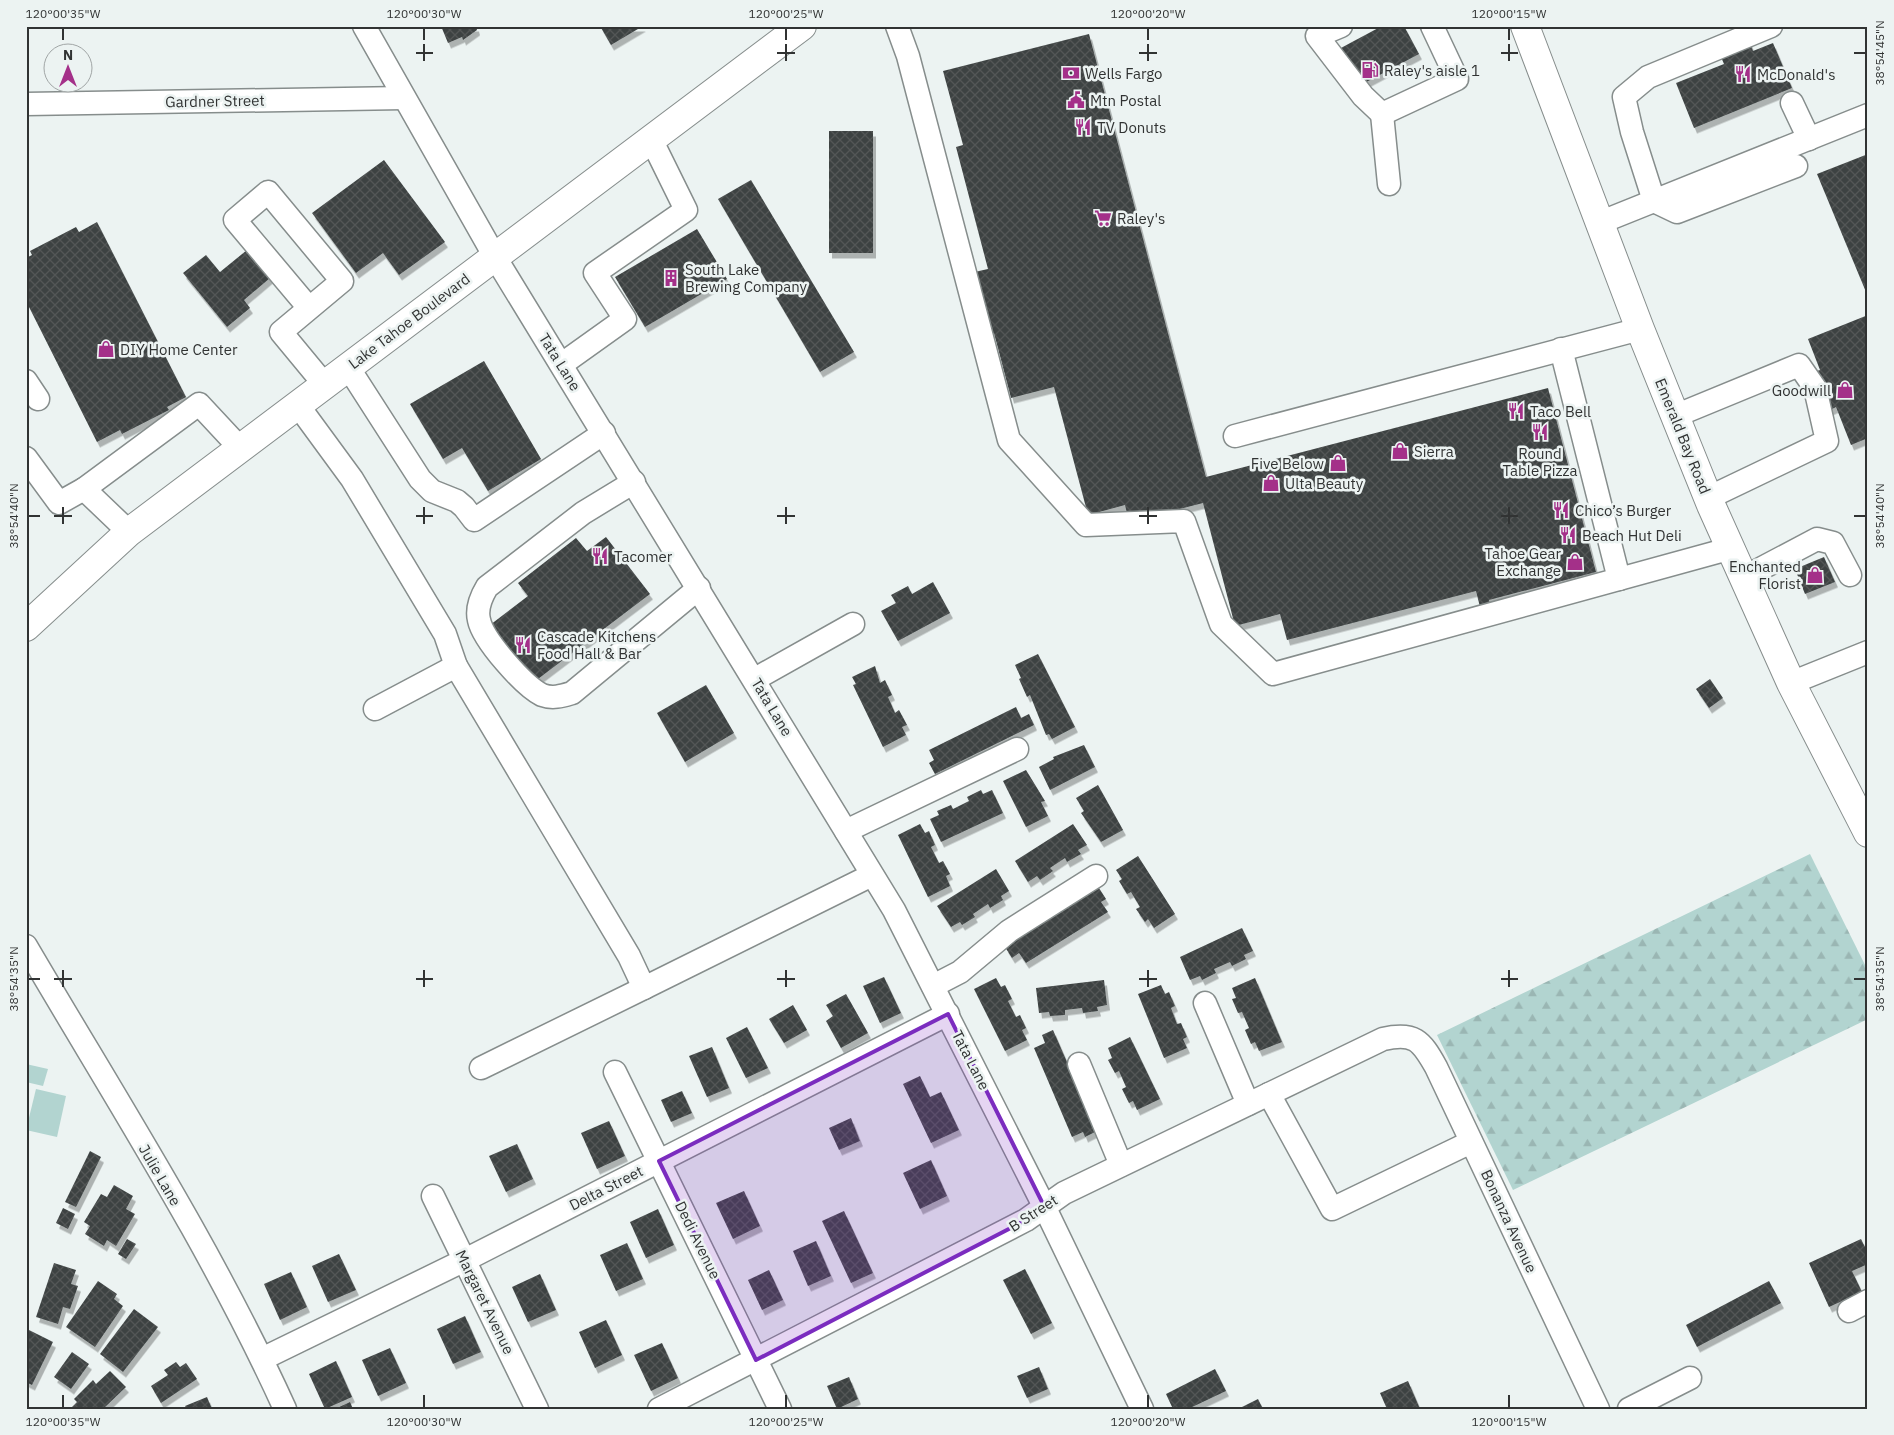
<svg xmlns="http://www.w3.org/2000/svg" width="1894" height="1435" font-family="'IBM Plex Sans',sans-serif">
<style>
.forest{fill:url(#forest-firs)}
.park{fill:#b2d4d0}
.building{fill:url(#building-cross-hatch);filter:url(#shadow)}
.lines{fill:none;stroke-linecap:round;stroke-linejoin:round}
.minor-casing{stroke:#868d8c;stroke-width:25}
.major-casing{stroke:#868d8c;stroke-width:30}
.highway-casing{stroke:#868d8c;stroke-width:30}
.minor{stroke:#fff;stroke-width:22}
.major{stroke:#fff;stroke-width:28}
.highway{stroke:#fff;stroke-width:28}
.marked{fill:#7b2cbf;fill-opacity:0.2;stroke:#7b2cbf;stroke-width:4;stroke-linejoin:round}
.ticks{fill:none;stroke:#313333;stroke-width:2}
.labels{text-anchor:middle;dominant-baseline:central;stroke-width:5;stroke-linejoin:round;paint-order:stroke}
.poi-label{font-size:15px;fill:#313333;stroke:#ecf3f2;text-anchor:start}
.street-label{font-size:15px;fill:#313333;stroke:#ecf3f2}
.neatline{fill:none;stroke:#313333;stroke-width:2}
.ticks-label{font-size:12px;text-anchor:middle;fill:#313333}
</style>
<defs>
<pattern id="forest-firs" width="22" height="20" patternUnits="userSpaceOnUse" patternTransform="scale(1.25)"><rect width="22" height="20" fill="#b2d4d0"/><path d="M5 1l3.5 6h-7zM16 11l3.5 6h-7z" fill="#9ab6b3"/></pattern>
<pattern id="building-cross-hatch" width="8" height="8" patternUnits="userSpaceOnUse" patternTransform="scale(1.25)"><rect width="8" height="8" fill="#3e4343"/><path d="M0 0l8 8M0 8l8-8" fill="none" stroke="#525656"/></pattern>
<filter id="shadow"><feDropShadow dx="3" dy="5.5" stdDeviation="0" flood-color="#0004"/></filter>
</defs>
<rect width="100%" height="100%" fill="#ecf3f2"/>
<!-- forest -->
<path class="forest" d="M1810,854L1868,971V1019L1513,1190L1437,1035Z"/>
<!-- park -->
<g class="park">
<path d="M26,1064L48,1069L43,1086L26,1082Z"/>
<path d="M36,1089L66,1096L57,1137L26,1130Z"/>
</g>
<!-- building -->
<g class="building">
<path d="M441,26H476L477,30L463,40L462,37L448,43Z"/>
<path d="M600,26H643L611,45Z"/>
<path d="M1382,26H1404L1419,54L1359,86L1339,49Z"/>
<path d="M1089,34L1206,477L1548,388L1596,572L1489,600L1492,613L1482,615L1476,591L1287,640L1280,614L1235,626L1203,503L1129,522L1125,505L1088,515L1054,387L1011,398L994,333L986,335L970,273L988,269L956,147L963,145L943,71Z"/>
<path d="M1748,38L1753,51L1773,43L1792,88L1694,128L1676,83L1724,64L1718,50Z"/>
<rect x="829" y="131" width="44" height="122"/>
<path d="M1868,154V291L1866,292L1817,174Z"/>
<path d="M384,160L445,242L399,275L383,253L356,273L312,213Z"/>
<path d="M751,180L854,352L820,372L718,199Z"/>
<path d="M97,222L186,397L167,407L169,410L122,434L120,430L97,442L26,301V258L32,255L30,251L76,227L79,232Z"/>
<path d="M697,229L727,279L645,327L615,277Z"/>
<path d="M247,250L270,278L244,300L250,308L227,327L183,273L206,255L220,272Z"/>
<path d="M1868,315V438L1851,445L1836,407L1830,410L1814,372L1820,370L1808,339Z"/>
<path d="M484,361L541,459L488,491L462,448L443,459L410,404Z"/>
<path d="M606,537L650,594L534,682L490,625L528,596L518,583L576,538L587,551Z"/>
<path d="M1824,557L1835,582L1805,594L1795,569Z"/>
<path d="M933,582L950,613L898,641L881,611L896,603L891,595L908,586L912,594Z"/>
<path d="M1038,654L1075,727L1052,739L1049,734L1046,735L1030,695L1027,697L1019,679L1021,678L1015,665Z"/>
<path d="M875,666L880,683L885,680L892,695L888,697L895,713L899,710L907,725L902,727L906,735L883,747L853,685L856,684L852,677Z"/>
<path d="M1710,679L1723,698L1709,708L1696,689Z"/>
<path d="M706,685L734,733L685,762L657,713Z"/>
<path d="M1016,707L1021,718L1029,714L1034,725L935,774L929,763L934,760L929,750Z"/>
<path d="M1084,745L1095,767L1050,790L1039,767L1054,759L1053,757Z"/>
<path d="M1026,770L1045,801L1041,802L1048,816L1026,827L1003,781Z"/>
<path d="M1098,785L1123,830L1101,842L1081,813L1084,811L1076,798Z"/>
<path d="M981,790L983,794L992,790L1003,813L941,842L930,819L939,815L937,811L951,805L953,809L969,801L967,797Z"/>
<path d="M920,824L925,833L929,831L935,845L931,847L939,863L943,861L950,874L946,876L950,886L928,897L898,835Z"/>
<path d="M1073,824L1087,845L1078,850L1081,854L1067,862L1065,858L1050,868L1053,871L1040,880L1037,876L1028,882L1015,861Z"/>
<path d="M1138,856L1175,914L1154,928L1148,919L1145,922L1136,909L1140,907L1131,892L1127,894L1119,881L1122,879L1116,870Z"/>
<path d="M996,869L1009,891L1001,896L1003,900L990,908L988,904L973,914L975,917L962,925L960,922L951,927L937,906Z"/>
<path d="M1099,888L1106,899L1101,902L1108,912L1026,963L1019,953L1012,958L1005,947Z"/>
<path d="M1242,928L1253,951L1244,955L1246,959L1232,966L1230,962L1214,969L1216,973L1202,980L1200,976L1190,980L1180,957Z"/>
<path d="M884,977L901,1013L880,1023L863,986Z"/>
<path d="M996,978L1001,987L1005,985L1012,999L1008,1001L1016,1017L1020,1015L1026,1028L1022,1030L1027,1040L1005,1051L974,989Z"/>
<path d="M1255,978L1282,1042L1259,1051L1255,1042L1251,1044L1245,1030L1249,1028L1242,1012L1238,1013L1232,999L1236,998L1232,988Z"/>
<path d="M1104,980L1107,1005L1097,1007L1098,1011L1083,1013L1082,1008L1065,1010V1015L1050,1016L1049,1012L1039,1013L1036,988Z"/>
<path d="M1161,985L1165,994L1169,992L1175,1006L1171,1008L1177,1024L1181,1023L1187,1037L1183,1039L1187,1048L1164,1058L1138,994Z"/>
<path d="M846,994L868,1033L841,1048L826,1021L833,1016L826,1005Z"/>
<path d="M793,1005L807,1030L784,1043L769,1019Z"/>
<path d="M747,1027L768,1068L746,1078L726,1038Z"/>
<path d="M1053,1030L1097,1131L1085,1137L1083,1132L1072,1137L1034,1048L1045,1043L1042,1035Z"/>
<path d="M1130,1037L1160,1099L1137,1110L1133,1101L1129,1103L1122,1089L1126,1087L1119,1071L1115,1073L1108,1060L1112,1058L1108,1048Z"/>
<path d="M712,1047L729,1088L707,1097L689,1056Z"/>
<path d="M920,1076L930,1097L941,1092L959,1130L931,1143L903,1084Z"/>
<path d="M682,1091L692,1113L671,1122L661,1100Z"/>
<path d="M851,1118L860,1141L839,1150L829,1128Z"/>
<path d="M609,1121L625,1156L597,1169L581,1133Z"/>
<path d="M517,1144L533,1179L506,1192L489,1156Z"/>
<path d="M90,1151L101,1157L76,1207L65,1202Z"/>
<path d="M931,1160L947,1196L920,1209L903,1173Z"/>
<path d="M114,1185L133,1196L126,1209L135,1214L116,1246L107,1240L104,1246L85,1234L90,1226L84,1222L101,1194L107,1197Z"/>
<path d="M744,1191L760,1226L733,1239L716,1203Z"/>
<path d="M63,1208L75,1214L68,1229L56,1223Z"/>
<path d="M658,1209L674,1245L646,1258L630,1222Z"/>
<path d="M844,1211L873,1273L851,1283L822,1221Z"/>
<path d="M127,1239L136,1244L126,1259L118,1254Z"/>
<path d="M1861,1239L1868,1253V1264L1852,1271L1862,1292L1829,1307L1809,1263Z"/>
<path d="M816,1241L831,1276L808,1286L793,1251Z"/>
<path d="M627,1243L643,1279L616,1291L600,1255Z"/>
<path d="M339,1254L356,1290L328,1302L312,1266Z"/>
<path d="M54,1263L76,1270L71,1284L78,1286L70,1309L63,1307L58,1324L36,1317Z"/>
<path d="M1025,1269L1052,1323L1031,1334L1003,1280Z"/>
<path d="M769,1270L783,1300L762,1310L748,1280Z"/>
<path d="M291,1272L307,1307L280,1320L264,1284Z"/>
<path d="M540,1274L556,1310L528,1322L512,1287Z"/>
<path d="M98,1281L117,1294L114,1299L123,1306L95,1347L66,1327Z"/>
<path d="M1769,1281L1781,1303L1697,1347L1686,1325Z"/>
<path d="M134,1309L158,1327L123,1372L100,1354Z"/>
<path d="M465,1316L481,1352L453,1364L437,1329Z"/>
<path d="M606,1320L622,1355L595,1368L579,1332Z"/>
<path d="M29,1330L53,1342L32,1385L26,1382V1335Z"/>
<path d="M662,1343L678,1378L651,1391L634,1355Z"/>
<path d="M390,1348L406,1383L378,1396L362,1360Z"/>
<path d="M72,1352L89,1364L71,1389L54,1377Z"/>
<path d="M336,1361L352,1397L325,1409L309,1374Z"/>
<path d="M176,1362L180,1367L186,1363L197,1379L161,1403L151,1386L168,1375L164,1370Z"/>
<path d="M1039,1367L1048,1389L1027,1398L1017,1376Z"/>
<path d="M1215,1369L1226,1391L1188,1409H1173L1166,1394Z"/>
<path d="M110,1371L126,1387L103,1409H70L77,1402L74,1399L93,1380L96,1384Z"/>
<path d="M849,1377L858,1399L837,1409L827,1386Z"/>
<path d="M1408,1381L1420,1409H1387L1380,1393Z"/>
<path d="M207,1397L212,1409H187L185,1406Z"/>
<path d="M1258,1399L1263,1409H1238Z"/>
<path d="M350,1402L353,1409H335Z"/>
</g>
<g class="lines">
<!-- minor casing -->
<g class="minor-casing">
<g id="minor">
<path d="M364,26L495,257L894,910L1044,1206L1142,1409"/>
<path d="M897,26L908,56L1009,440L1086,525L1184,521L1221,624L1273,674L1732,548"/>
<path d="M1341,26L1317,36L1363,96L1382,114L1457,79L1432,26"/>
<path d="M1771,26L1648,77L1624,97L1632,132L1654,201L1677,212L1796,166"/>
<path d="M1792,103L1809,139"/>
<path d="M26,104L404,98"/>
<path d="M1382,114L1389,184"/>
<path d="M1599,223L1868,115"/>
<path d="M309,308L235,220L268,192L342,281L281,332L324,384"/>
<path d="M1561,349L1619,579"/>
<path d="M562,364L625,319L595,273L686,210L651,139"/>
<path d="M348,367L420,479L432,491L457,501L464,507L474,520L604,433"/>
<path d="M26,381L38,399"/>
<path d="M297,404L352,479L445,634L456,666L375,709"/>
<path d="M1675,416L1799,365L1815,388L1827,441L1708,498"/>
<path d="M1235,436L1640,329"/>
<path d="M26,458L59,503L84,489L129,532"/>
<path d="M634,482L583,513L487,587C481,597 476,608 479,620C483,640 524,686 542,695C553,699 562,696 572,693L699,588"/>
<path d="M84,489L199,404L240,448"/>
<path d="M1745,577L1817,539L1833,543L1850,575"/>
<path d="M456,666L629,956L644,988L872,875"/>
<path d="M755,679L853,624"/>
<path d="M1791,683L1868,652"/>
<path d="M846,831L1017,749"/>
<path d="M26,946C115,1098 212,1248 285,1409"/>
<path d="M933,986L960,972L1009,931L1096,876"/>
<path d="M1205,1003L1248,1104"/>
<path d="M1079,1064L1121,1165"/>
<path d="M481,1068L644,988"/>
<path d="M615,1072L780,1409"/>
<path d="M1269,1094L1332,1209L1471,1142"/>
<path d="M433,1196L537,1409"/>
<path d="M1849,1311L1868,1301"/>
<path d="M262,1359L465,1260L948,1014"/>
<path d="M659,1409L1026,1220L1064,1193L1383,1039C1414,1032 1421,1040 1436,1067L1598,1409"/>
<path d="M1629,1409L1690,1378"/>
</g>
</g>
<!-- major casing -->
<g class="major-casing">
<path id="major" d="M26,627L129,532L802,26"/>
</g>
<!-- highway casing -->
<g class="highway-casing">
<path id="highway" d="M1525,26L1640,329L1711,505L1791,683L1868,833"/>
</g>
<!-- minor -->
<use href="#minor" class="minor"/>
<!-- major -->
<use href="#major" class="major"/>
<!-- highway -->
<use href="#highway" class="highway"/>
</g>
<!-- marked area -->
<path class="marked" d="M948,1014L1044,1206L1026,1220L756,1360L659,1161Z"/>
<!-- ticks -->
<path class="ticks" d="M63,28V40M424,28V40M786,28V40M1148,28V40M1509,28V40M424,44V61M786,44V61M1148,44V61M1509,44V61M416,53H433M777,53H795M1139,53H1157M1501,53H1518M1854,53H1866M63,507V524M424,507V524M786,507V524M1148,507V524M1509,507V524M28,516H40M54,516H72M416,516H433M777,516H795M1139,516H1157M1501,516H1518M1854,516H1866M63,970V987M424,970V987M786,970V987M1148,970V987M1509,970V987M28,979H40M54,979H72M416,979H433M777,979H795M1139,979H1157M1501,979H1518M1854,979H1866M63,1395V1408M424,1395V1408M786,1395V1408M1148,1395V1408M1509,1395V1408"/>
<!-- icons -->
<defs>
<g id="fuel-bare" transform="scale(1.35)"><path d="M-5.5-6h7V0h2V4h1.3V-2.5L3-4.5l.8-.8L6-3V5H2.5V1h-1V6h-7ZM-4.2-4.7v3.2H.2V-4.7Z" fill="#a43089" stroke="#ecf3f2" stroke-width="2.5" paint-order="stroke"/></g>
<g id="bank-bare" transform="scale(1.35)"><path d="M-6-4H6V4H-6ZM0-2.3a2.3 2.3 0 1 0 0 4.6a2.3 2.3 0 1 0 0-4.6Z" fill="#a43089" stroke="#ecf3f2" stroke-width="2.5" paint-order="stroke"/></g>
<g id="restaurant-bare" transform="scale(1.35)"><path d="M-5-6h1v4h1v-4h1v4h1v-4h1v5L-1.5 .5V6h-2V.5L-5-1ZM5-6V6H3V1.5H1.5Q1.5-4 5-6Z" fill="#a43089" stroke="#ecf3f2" stroke-width="2.5" paint-order="stroke"/></g>
<g id="civic-bare" transform="scale(1.35)"><path d="M-.6-6.5H3V-4.5H.6V-3L4-1V1h2V6H-6V1h2V-1L-.6-3ZM-1.2 2.5V6h2.4V2.5Z" fill="#a43089" stroke="#ecf3f2" stroke-width="2.5" paint-order="stroke"/></g>
<g id="supermarket-bare" transform="scale(1.35)"><path d="M-6-5.5h2.5l.6 2H6L4.5 2H-2.5L-4.4-4H-6ZM-1.5 3.2a1.3 1.3 0 1 0 .1 0ZM3 3.2a1.3 1.3 0 1 0 .1 0Z" fill="#a43089" stroke="#ecf3f2" stroke-width="2.5" paint-order="stroke"/></g>
<g id="building-bare" transform="scale(1.35)"><path d="M-4-6H4V6H1V3H-1V6H-4ZM-2.5-4.3h1.7v1.8h-1.7ZM.8-4.3h1.7v1.8H.8ZM-2.5-1h1.7V.8h-1.7ZM.8-1h1.7V.8H.8Z" fill="#a43089" stroke="#ecf3f2" stroke-width="2.5" paint-order="stroke"/></g>
<g id="shop-bare" transform="scale(1.35)"><path d="M-5-2.5h2.3a2.7 3.5 0 0 1 5.4 0H5L5.5 6h-11ZM-1.5-2.5h3a1.5 2.3 0 0 0-3 0Z" fill="#a43089" stroke="#ecf3f2" stroke-width="2.5" paint-order="stroke"/></g>
</defs>
<g fill-rule="evenodd">
<use href="#fuel-bare" x="1370" y="70"/>
<use href="#bank-bare" x="1071" y="73"/>
<use href="#restaurant-bare" x="1743" y="74"/>
<use href="#civic-bare" x="1076" y="100"/>
<use href="#restaurant-bare" x="1083" y="127"/>
<use href="#supermarket-bare" x="1103" y="218"/>
<use href="#building-bare" x="671" y="278"/>
<use href="#shop-bare" x="106" y="349"/>
<use href="#shop-bare" x="1845" y="390"/>
<use href="#restaurant-bare" x="1516" y="411"/>
<use href="#restaurant-bare" x="1540" y="432"/>
<use href="#shop-bare" x="1400" y="451"/>
<use href="#shop-bare" x="1338" y="463"/>
<use href="#shop-bare" x="1271" y="483"/>
<use href="#restaurant-bare" x="1561" y="510"/>
<use href="#restaurant-bare" x="1568" y="535"/>
<use href="#restaurant-bare" x="600" y="556"/>
<use href="#shop-bare" x="1575" y="562"/>
<use href="#shop-bare" x="1815" y="575"/>
<use href="#restaurant-bare" x="523" y="645"/>
</g>
<g class="labels">
<!-- poi labels -->
<g class="poi-label">
<text x="1384" y="70">Raley's aisle 1</text>
<text x="1085" y="73">Wells Fargo</text>
<text x="1757" y="74">McDonald's</text>
<text x="1090" y="100">Mtn Postal</text>
<text x="1097" y="127">TV Donuts</text>
<text x="1117" y="218">Raley's</text>
<text x="685" y="269">South Lake<tspan x="685" dy="17">Brewing Company</tspan></text>
<text x="120" y="349">DIY Home Center</text>
<text x="1831" y="390" text-anchor="end">Goodwill</text>
<text x="1530" y="411">Taco Bell</text>
<text x="1414" y="451">Sierra</text>
<text x="1540" y="453" text-anchor="middle">Round<tspan x="1540" dy="17">Table Pizza</tspan></text>
<text x="1324" y="463" text-anchor="end">Five Below</text>
<text x="1285" y="483">Ulta Beauty</text>
<text x="1575" y="510">Chico’s Burger</text>
<text x="1582" y="535">Beach Hut Deli</text>
<text x="1561" y="553" text-anchor="end">Tahoe Gear<tspan x="1561" dy="17">Exchange</tspan></text>
<text x="614" y="556">Tacomer</text>
<text x="1801" y="566" text-anchor="end">Enchanted<tspan x="1801" dy="17">Florist</tspan></text>
<text x="537" y="636">Cascade Kitchens<tspan x="537" dy="17">Food Hall &amp; Bar</tspan></text>
</g>
<!-- street labels -->
<g class="street-label">
<text transform="translate(215 101) rotate(-1)">Gardner Street</text>
<text transform="translate(409 321) rotate(-37)">Lake Tahoe Boulevard</text>
<text transform="translate(560 362) rotate(58)">Tata Lane</text>
<text transform="translate(1683 436) rotate(68)">Emerald Bay Road</text>
<text transform="translate(772 707) rotate(59)">Tata Lane</text>
<text transform="translate(971 1060) rotate(63)">Tata Lane</text>
<text transform="translate(160 1175) rotate(60)">Julie Lane</text>
<text transform="translate(606 1188) rotate(-27)">Delta Street</text>
<text transform="translate(1033 1213) rotate(-33)">B Street</text>
<text transform="translate(1509 1221) rotate(65)">Bonanza Avenue</text>
<text transform="translate(698 1240) rotate(64)">Dedi Avenue</text>
<text transform="translate(485 1302) rotate(64)">Margaret Avenue</text>
</g>
</g>
<!-- border -->
<rect width="1894" height="1435" fill="none" stroke="#ecf3f2" stroke-width="55"/>
<!-- north arrow -->
<g transform="translate(68 68)"><circle r="24" fill="#ecf3f2" stroke="#a1a6a6"/>
<path d="M0-4L9 19L0 12L-9 19Z" fill="#a43089"/>
<text y="-8" font-size="14" font-weight="bold" text-anchor="middle" fill="#313333">N</text>
</g>
<rect x="28" y="28" width="1838" height="1380" class="neatline"/>
<g class="ticks-label">
<text x="63" y="18">120°00'35"W</text>
<text x="424" y="18">120°00'30"W</text>
<text x="786" y="18">120°00'25"W</text>
<text x="1148" y="18">120°00'20"W</text>
<text x="1509" y="18">120°00'15"W</text>
<text transform="translate(1880 53) rotate(-90)" y="4">38°54'45"N</text>
<text transform="translate(14 516) rotate(-90)" y="4">38°54'40"N</text>
<text transform="translate(1880 516) rotate(-90)" y="4">38°54'40"N</text>
<text transform="translate(14 979) rotate(-90)" y="4">38°54'35"N</text>
<text transform="translate(1880 979) rotate(-90)" y="4">38°54'35"N</text>
<text x="63" y="1426">120°00'35"W</text>
<text x="424" y="1426">120°00'30"W</text>
<text x="786" y="1426">120°00'25"W</text>
<text x="1148" y="1426">120°00'20"W</text>
<text x="1509" y="1426">120°00'15"W</text>
</g>
</svg>
